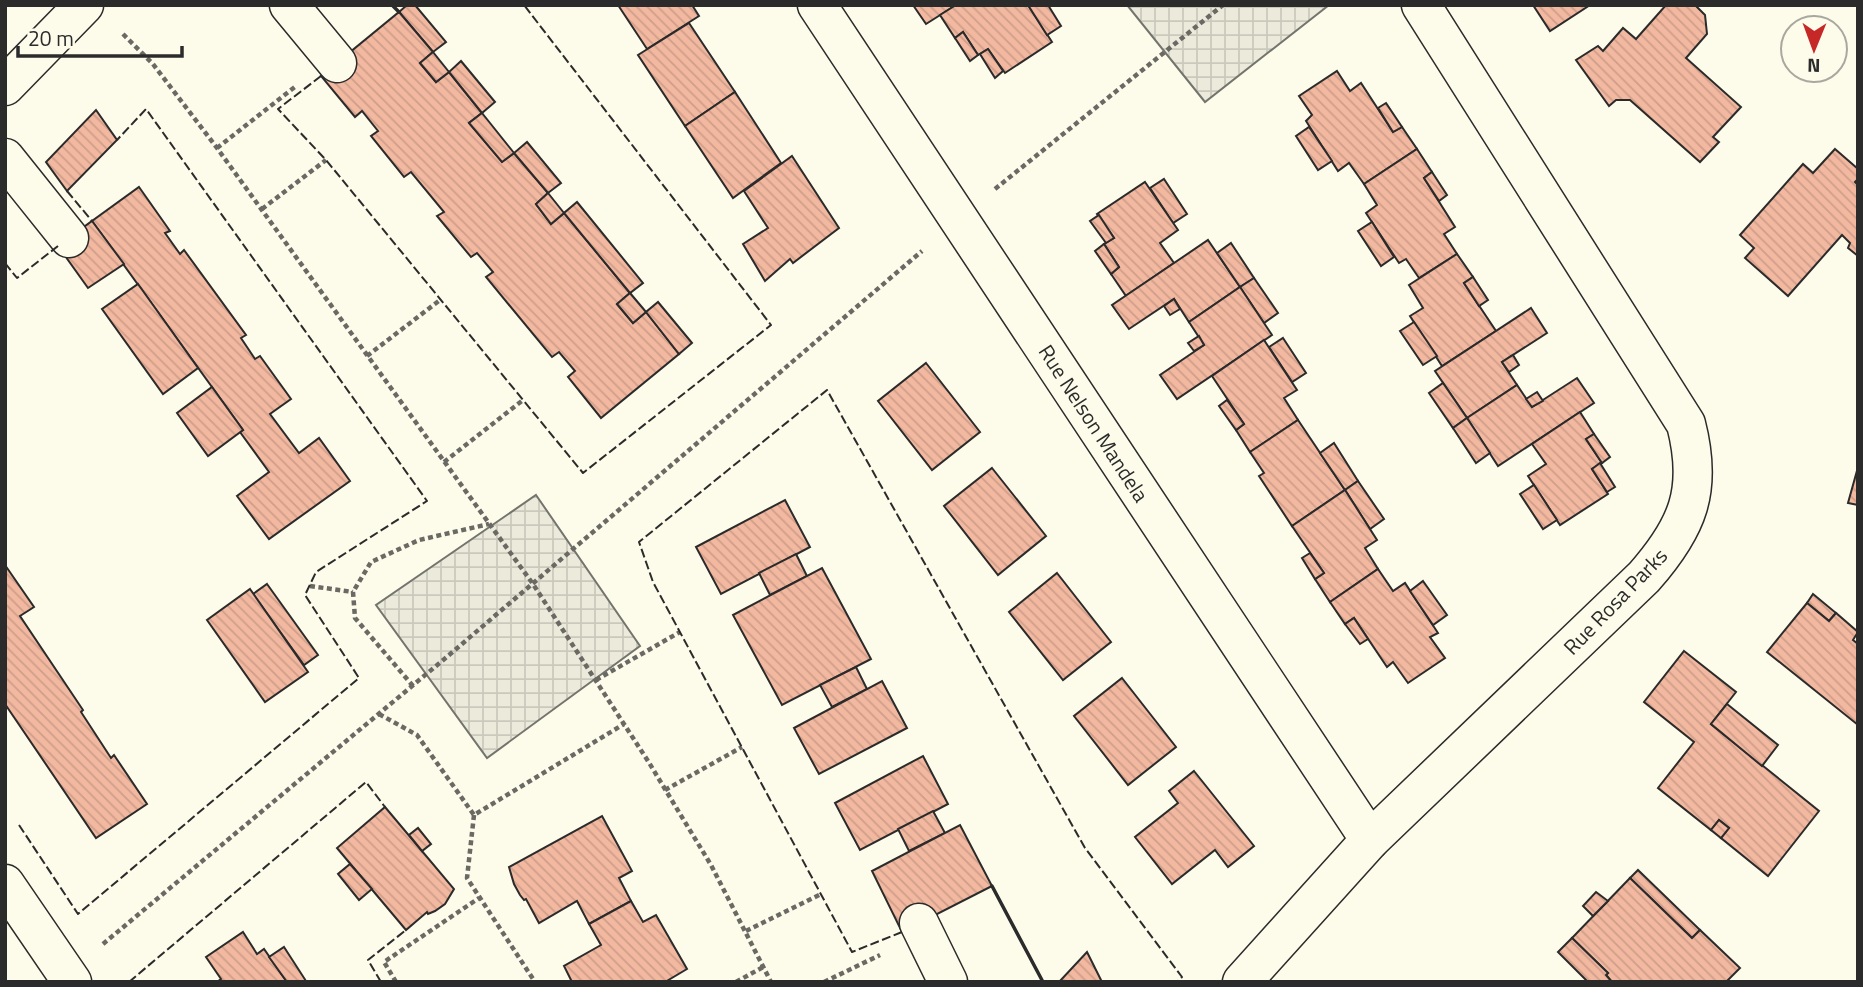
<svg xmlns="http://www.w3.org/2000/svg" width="1863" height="987" font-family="'Titillium Web',sans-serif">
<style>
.plaza{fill:url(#plaza-grid);stroke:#74746e;stroke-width:2}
.building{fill:url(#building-back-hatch);stroke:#2b2b2b;stroke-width:2}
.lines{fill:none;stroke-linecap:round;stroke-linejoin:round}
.minor-casing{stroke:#2b2b2b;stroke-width:41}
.path{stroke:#6a6964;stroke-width:4.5;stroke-dasharray:5 3.5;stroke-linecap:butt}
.minor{stroke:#fdfbea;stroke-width:38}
.fence{stroke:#2b2b2b;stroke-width:2;stroke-dasharray:9 3.5;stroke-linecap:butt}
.wall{stroke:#2b2b2b;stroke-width:3.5}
.labels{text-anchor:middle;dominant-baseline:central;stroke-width:5;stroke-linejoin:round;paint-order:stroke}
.street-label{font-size:21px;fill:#2b2b2b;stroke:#fdfbea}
</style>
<defs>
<pattern id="plaza-grid" width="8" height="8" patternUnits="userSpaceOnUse" patternTransform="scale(1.75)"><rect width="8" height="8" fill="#eceadb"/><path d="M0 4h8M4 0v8" fill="none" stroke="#cbc9bc"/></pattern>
<pattern id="building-back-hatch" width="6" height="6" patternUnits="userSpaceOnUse" patternTransform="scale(1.75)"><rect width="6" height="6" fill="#f2b8a0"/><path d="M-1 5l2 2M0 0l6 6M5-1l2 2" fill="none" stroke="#d09e8a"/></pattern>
</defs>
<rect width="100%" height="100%" fill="#fdfbea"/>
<!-- plaza -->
<g class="plaza">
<path d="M1127,5H1329L1205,102Z"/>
<path d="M536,495L640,646L487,758L376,605Z"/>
</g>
<!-- building -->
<g class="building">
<path d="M407,5H415L446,42L433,52L399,12Z"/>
<path d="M618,5H692L699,16L647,49Z"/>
<path d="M913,5H956L926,24Z"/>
<path d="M956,5H1028L1052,42L1005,73L988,49L978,55L963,32L955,38L940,15Z"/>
<path d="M1028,5H1048L1061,26L1047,35Z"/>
<path d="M1533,5H1590L1550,31Z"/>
<path d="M1666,5H1695L1705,15L1707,34L1686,58L1741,107L1713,137L1719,142L1700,162L1630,100H1616L1609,106L1576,60L1598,46L1603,51L1623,28L1636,39Z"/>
<path d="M399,12L433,52L420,63L436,82L449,72L482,113L469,123L502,162L514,153L548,193L536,204L551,224L564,213L630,293L617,304L633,323L646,312L679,354L601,418L568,377L575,371L559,352L552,357L486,277L493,272L477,253L471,257L437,216L444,212L411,172L404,177L371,136L378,131L362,111L355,117L321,76Z"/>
<path d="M689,23L735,92L685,126L638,55Z"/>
<path d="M963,32L978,55L970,61L955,38Z"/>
<path d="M988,49L1003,71L995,78L980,54Z"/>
<path d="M433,52L449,72L436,82L420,63Z"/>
<path d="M461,61L495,102L482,113L449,72Z"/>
<path d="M1337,71L1350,91L1361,83L1393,132L1402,127L1417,149L1364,184L1349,163L1338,171L1306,121L1312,115L1299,96Z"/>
<path d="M735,92L781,163L733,198L685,126Z"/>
<path d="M1386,103L1402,127L1393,132L1378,108Z"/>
<path d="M96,110L117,140L67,191L46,162Z"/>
<path d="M482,113L514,153L502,162L469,123Z"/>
<path d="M1309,127L1332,161L1318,170L1296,136Z"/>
<path d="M527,142L561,183L548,193L514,153Z"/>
<path d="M1417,149L1432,172L1424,178L1455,227L1444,234L1457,254L1419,278L1406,259L1399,263L1366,213L1377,205L1364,184Z"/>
<path d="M1835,149L1858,169V179L1855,182L1858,185V256L1848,248L1850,243L1842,235L1788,296L1745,258L1754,248L1740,235L1803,164L1813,173Z"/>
<path d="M792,156L839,228L793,263L790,259L765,281L743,244L768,228L744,191Z"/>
<path d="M1432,172L1447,195L1439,201L1424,178Z"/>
<path d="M1164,179L1187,214L1173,223L1150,188Z"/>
<path d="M1145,182L1178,230L1160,243L1174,263L1126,296L1111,274L1119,267L1104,244L1114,238L1097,214Z"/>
<path d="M139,187L170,231L165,233L180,254L184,250L246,335L241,338L255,359L260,356L291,399L270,414L299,453L319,438L350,481L269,539L237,496L269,472L240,432L243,430L92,221Z"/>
<path d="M548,193L564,213L551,224L536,204Z"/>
<path d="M577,202L643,283L630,293L564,213Z"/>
<path d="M1099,215L1114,238L1106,243L1090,221Z"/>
<path d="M92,221L124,264L88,288L58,246Z"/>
<path d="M1372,222L1394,257L1381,266L1358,231Z"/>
<path d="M1208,240L1240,287L1189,322L1174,299L1129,329L1112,305Z"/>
<path d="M1231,243L1254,278L1240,287L1217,253Z"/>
<path d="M1104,244L1119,267L1111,274L1095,251Z"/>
<path d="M1457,254L1473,277L1464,283L1496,331L1442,366L1410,316L1423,308L1409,285Z"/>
<path d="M1473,277L1488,300L1479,306L1464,283Z"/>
<path d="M1254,278L1278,313L1264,323L1240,287Z"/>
<path d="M138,284L198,368L163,394L102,309Z"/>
<path d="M1240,287L1272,335L1177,399L1160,375L1204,345L1189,322Z"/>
<path d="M630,293L646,312L633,323L617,304Z"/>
<path d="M1174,299L1180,309L1170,315L1164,306Z"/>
<path d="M658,302L692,343L679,354L646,312Z"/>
<path d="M1531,308L1547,333L1502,362L1517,385L1467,418L1435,371Z"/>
<path d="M1414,322L1437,356L1423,365L1400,331Z"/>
<path d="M1199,336L1204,345L1194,351L1188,343Z"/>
<path d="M1283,338L1306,373L1292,382L1269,347Z"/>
<path d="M1264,340L1297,390L1284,398L1298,420L1250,452L1236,430L1244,424L1212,376Z"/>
<path d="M1513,355L1519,365L1509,372L1502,362Z"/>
<path d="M926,363L980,432L932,470L878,401Z"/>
<path d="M1577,378L1594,403L1498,466L1467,418L1517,385L1532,407Z"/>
<path d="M1443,383L1467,418L1453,428L1429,393Z"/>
<path d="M212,387L243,430L208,456L177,413Z"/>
<path d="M1537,392L1543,401L1532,407L1526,399Z"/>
<path d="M1227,400L1244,424L1236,430L1219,406Z"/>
<path d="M1580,412L1594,434L1586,439L1602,463L1592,469L1608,494L1560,525L1528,476L1546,464L1532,444Z"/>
<path d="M1467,418L1490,453L1476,463L1453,428Z"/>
<path d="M1298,420L1345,490L1292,526L1259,476L1264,473L1250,452Z"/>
<path d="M1594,434L1610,457L1602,463L1586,439Z"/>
<path d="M1334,443L1358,481L1345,490L1320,453Z"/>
<path d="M1600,463L1615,487L1607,492L1592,469Z"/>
<path d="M1858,467V505L1848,503Z"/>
<path d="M992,468L1046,536L998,575L944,506Z"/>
<path d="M1358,481L1384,519L1370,529L1345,490Z"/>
<path d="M1534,485L1557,520L1543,529L1520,494Z"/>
<path d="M1345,490L1377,540L1365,548L1378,569L1330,602L1315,579L1324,573L1292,526Z"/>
<path d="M785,500L810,547L721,594L696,547Z"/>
<path d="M1310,553L1324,573L1315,579L1302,558Z"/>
<path d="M796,554L807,576L770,595L759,573Z"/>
<path d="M5,565L34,607L20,616L83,710L81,712L111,758L114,755L147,804L96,838L5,704Z"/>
<path d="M822,568L871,659L782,705L733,615Z"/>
<path d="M1378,569L1393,591L1405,583L1438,633L1430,637L1445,658L1408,683L1393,662L1387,667L1354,618L1345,624L1330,602Z"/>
<path d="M1057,573L1111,642L1063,680L1009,612Z"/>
<path d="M1423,581L1447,615L1433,625L1410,591Z"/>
<path d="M267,584L318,655L304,665L253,594Z"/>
<path d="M250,589L308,672L265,702L207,620Z"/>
<path d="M1813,594L1836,613L1829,621L1807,603Z"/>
<path d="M1807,603L1829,621L1836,613L1858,632L1853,640L1858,644V725L1767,652Z"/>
<path d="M1354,618L1368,639L1360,644L1345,624Z"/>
<path d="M1684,651L1736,692L1711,724L1819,811L1768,876L1721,838L1729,828L1719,820L1711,830L1658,788L1694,742L1644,702Z"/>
<path d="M856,667L867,689L832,707L820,685Z"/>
<path d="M1122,678L1176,747L1128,785L1074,716Z"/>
<path d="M882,681L907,728L819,774L794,728Z"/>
<path d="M1727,704L1778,745L1762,766L1711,724Z"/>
<path d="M923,756L948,804L860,850L835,803Z"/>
<path d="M1194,771L1254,846L1228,867L1215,850L1172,884L1135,837L1178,803L1169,791Z"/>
<path d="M385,807L454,889L445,904L435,911L428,914L427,912L406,930L337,848Z"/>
<path d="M933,811L945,833L909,851L898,829Z"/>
<path d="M602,816L632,871L619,878L631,901L589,924L577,901L539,923L526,899L524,900L520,895L514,884L509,867Z"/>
<path d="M1719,820L1729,828L1721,838L1711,830Z"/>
<path d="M960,825L992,886L902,932L872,871Z"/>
<path d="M418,828L431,844L422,851L409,835Z"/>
<path d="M350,864L372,889L359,900L338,874Z"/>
<path d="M1638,870L1700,930L1692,938L1630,878Z"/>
<path d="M1630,878L1692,938L1700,930L1740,968L1726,982H1612L1606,975L1608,973L1572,938Z"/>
<path d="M1596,892L1608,901L1593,916L1583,906Z"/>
<path d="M631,901L643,922L656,915L687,969L665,982H572L564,966L601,945L589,924Z"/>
<path d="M243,932L257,954L264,949L287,982H217L221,979L206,957Z"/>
<path d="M1572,938L1608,973L1606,975L1612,982H1588L1558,952Z"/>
<path d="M284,947L306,981L305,982H287L269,957Z"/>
<path d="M1087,952L1102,982H1059Z"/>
</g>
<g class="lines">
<!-- minor casing -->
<g class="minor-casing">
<g id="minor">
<path d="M289,5L337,63"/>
<path d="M817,5L1370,840"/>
<path d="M5,86L84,5"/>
<path d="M5,158L69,238"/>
<path d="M5,884L72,982"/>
<path d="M919,923L948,982"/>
<path d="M1242,982L1370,840L1644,577C1688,527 1703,490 1686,424L1421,5"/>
</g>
</g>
<!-- path -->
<g class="path">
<path d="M123,34L153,64L217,148L533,584L648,761L711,865L771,982"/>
<path d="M217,148L296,86"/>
<path d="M995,189L1223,5"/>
<path d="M262,209L326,160"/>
<path d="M367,356L440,300"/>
<path d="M444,462L523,400"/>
<path d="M310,586L353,592"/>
<path d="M596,680L680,632"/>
<path d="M413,686L355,618L353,592L371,562L419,540L489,524"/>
<path d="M379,714L417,735L474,815L624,724"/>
<path d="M665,790L742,747"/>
<path d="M474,815L467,878L535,982"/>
<path d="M746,931L821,894"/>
<path d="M103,944L442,661L922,251"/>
<path d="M396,982L384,962L479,898"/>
<path d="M736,982L765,966"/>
<path d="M824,982L880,955"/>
</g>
<!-- minor -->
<use href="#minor" class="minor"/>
<!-- fence -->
<g class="fence">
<path d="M321,76L278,109L326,160L583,473L771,325L524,5"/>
<path d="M67,191L92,221"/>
<path d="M5,263L17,278L58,246"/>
<path d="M19,825L78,914L359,678L305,595L316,572L427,501L146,109L117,140"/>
<path d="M902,932L852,952L653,582L639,542L827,390L1085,848L1182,977L1177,982"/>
<path d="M129,982L366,782L385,807"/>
<path d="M381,982L368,960L406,930"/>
</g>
<!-- wall -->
<g class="wall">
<path d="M392,5L399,12"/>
<path d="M992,886L1043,982"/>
</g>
</g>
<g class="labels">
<!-- street labels -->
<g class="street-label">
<text transform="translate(1094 423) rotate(57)">Rue Nelson Mandela</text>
<text transform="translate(1615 601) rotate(-46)">Rue Rosa Parks</text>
</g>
</g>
<!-- border -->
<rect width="1863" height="987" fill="none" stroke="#2b2b2b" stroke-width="14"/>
<!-- north arrow -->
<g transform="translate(1814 49) rotate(181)"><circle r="33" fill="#fdfbea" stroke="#a9a89e" stroke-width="2"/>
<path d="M0-5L12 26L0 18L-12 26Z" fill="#c62828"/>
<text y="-10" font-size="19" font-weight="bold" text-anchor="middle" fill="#2b2b2b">N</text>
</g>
<!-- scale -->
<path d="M18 46v10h164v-10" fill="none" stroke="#2b2b2b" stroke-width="3.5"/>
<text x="28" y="46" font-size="21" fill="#2b2b2b" stroke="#fdfbea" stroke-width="5" paint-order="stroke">20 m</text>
</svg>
